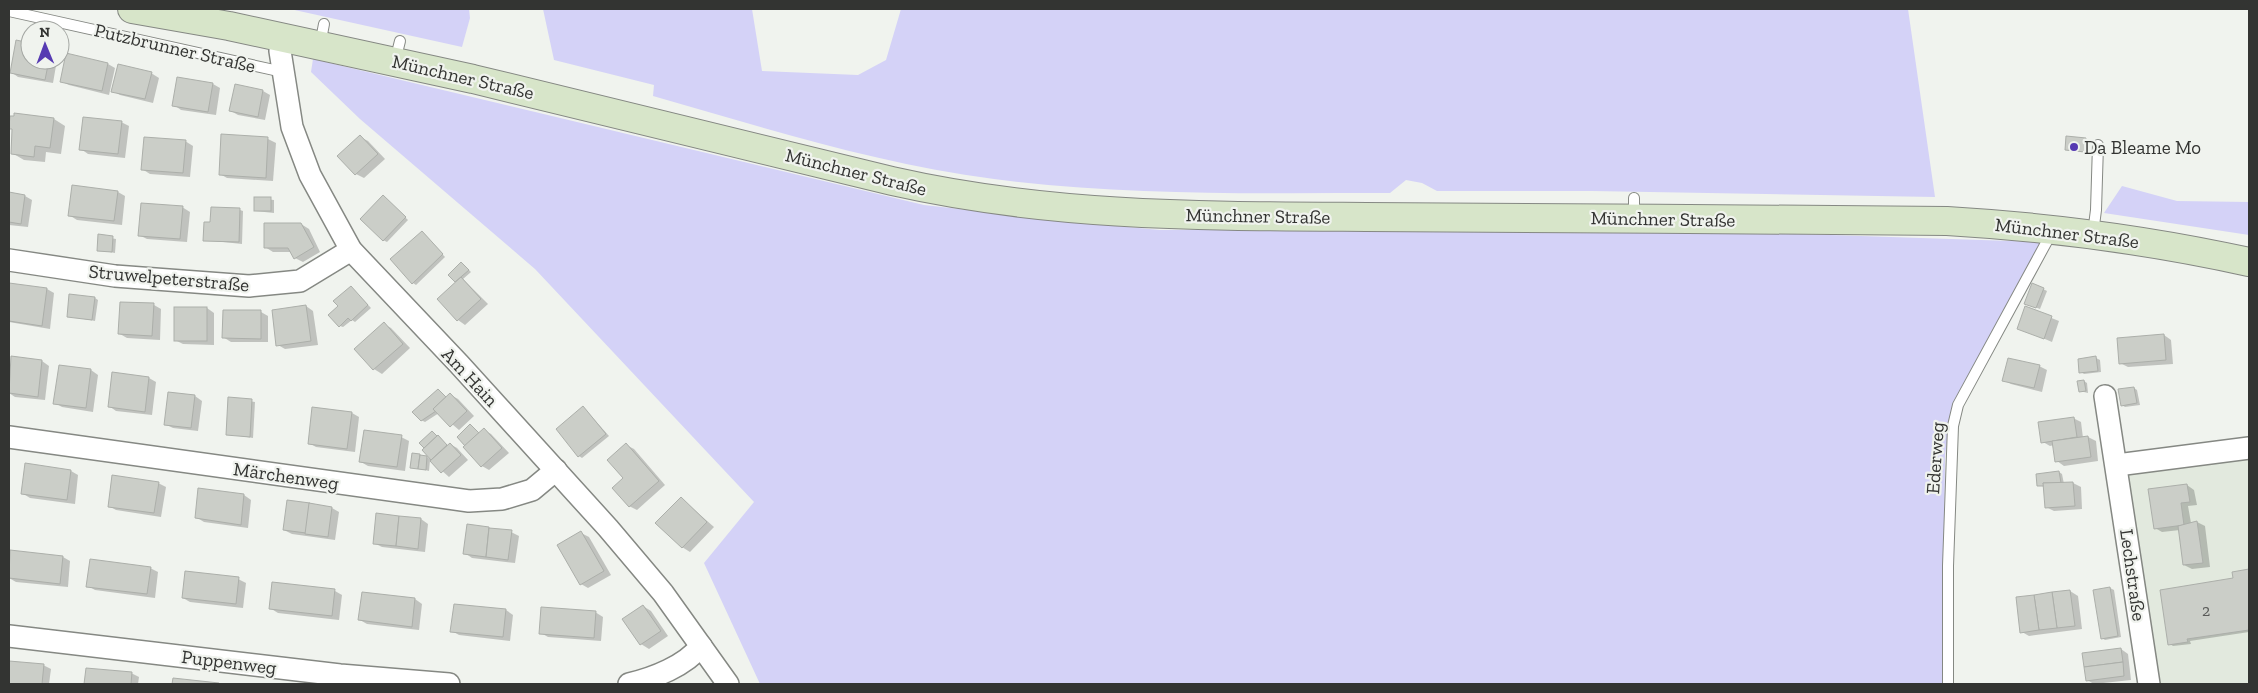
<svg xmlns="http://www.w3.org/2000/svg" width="2258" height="693" font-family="'Zilla Slab',serif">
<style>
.built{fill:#e2e9de}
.green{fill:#d4d2f7}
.shadow{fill:#0003}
.building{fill:#cbcec8;stroke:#acafaa}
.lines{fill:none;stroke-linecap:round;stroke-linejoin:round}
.service-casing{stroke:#858883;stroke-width:12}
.minor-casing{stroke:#858883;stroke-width:24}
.secondary-casing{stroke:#858883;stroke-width:30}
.service{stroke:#fff;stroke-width:10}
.minor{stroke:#fff;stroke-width:21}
.secondary{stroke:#d7e5c9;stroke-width:28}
.poi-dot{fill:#563ab2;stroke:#f0f3ee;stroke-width:2}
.labels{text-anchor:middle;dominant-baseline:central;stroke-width:4.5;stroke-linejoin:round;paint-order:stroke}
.number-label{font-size:16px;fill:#595a58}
.street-label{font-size:19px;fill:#333432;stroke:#f0f3ee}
.poi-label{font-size:19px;fill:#333432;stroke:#f0f3ee;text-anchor:start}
</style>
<rect width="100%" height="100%" fill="#f0f3ee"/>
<!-- built -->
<path class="built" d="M2249,452V684H2157L2123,469Z"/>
<!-- green -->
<g class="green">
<path d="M290,9H469L470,18L462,47Z"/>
<path d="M543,9H752L762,71L858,75L886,60L901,9H1908L1935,197L1592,191H1437L1422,183L1406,180L1390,193C1258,193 1126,196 994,179C878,164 765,128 653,96L654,85L554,60Z"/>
<path d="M313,59L924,205L1063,221L1160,230L1595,227L2043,242L1950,424L1945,455L1943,684H760L704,563L754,502L535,269L360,119L311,72Z"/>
<path d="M2122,186L2177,201L2249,202V235L2104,213Z"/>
</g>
<!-- shadow -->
<g class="shadow">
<path d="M30,44V60H57L53,83L18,77L11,72Z"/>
<path d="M108,64L115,68L109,95L69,85L61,81Z"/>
<path d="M151,73L159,78L153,103L120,95L113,91Z"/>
<path d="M178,78L213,84L220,88L216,115L181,110L174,105Z"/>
<path d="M236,86L263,91L270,95L265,120L238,115L231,111Z"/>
<path d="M54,119L65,126L61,154L46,152L45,162L24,160L12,153L13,130L10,128Z"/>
<path d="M121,122L129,126L125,158L88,154L81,149Z"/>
<path d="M222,136L268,139L276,143L273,181L227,178L220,174Z"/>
<path d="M360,137L368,141L385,159L364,178L356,174L339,156Z"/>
<path d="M2086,139L2089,141L2088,153L2066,150Z"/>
<path d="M185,141L193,146L190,177L150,174L142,169Z"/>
<path d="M118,192L125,196L122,225L77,220L69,215Z"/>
<path d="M9,194L25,196L32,200L28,227L9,225Z"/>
<path d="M255,198L274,200V213L255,211Z"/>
<path d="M386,199L408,220L387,242L383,240Z"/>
<path d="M182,207L190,212L187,242L147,239L139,235Z"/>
<path d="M240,210L243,211L242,244L204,240L211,224Z"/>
<path d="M301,224L309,229L320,252L303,262L295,258L291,252H273L265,247Z"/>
<path d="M422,232L445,257L416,285L413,283Z"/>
<path d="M99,236L116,239L115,253L98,250Z"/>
<path d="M462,263L471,272L463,279L488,304L465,325L458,320L457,283L450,275Z"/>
<path d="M10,284L47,289L54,293L50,329L9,322Z"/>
<path d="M351,287L371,308L355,322L352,320L343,327L340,326L339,306Z"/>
<path d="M2043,289L2047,291L2040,309L2029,305Z"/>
<path d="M95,298L98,300L95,321L68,316Z"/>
<path d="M154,305L161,309L160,340L127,338L120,334Z"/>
<path d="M306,306L313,311L318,345L285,349L278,345Z"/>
<path d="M207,308L214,313V345L183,344L175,340Z"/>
<path d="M2026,308L2059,321L2052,342L2019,328Z"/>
<path d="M261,312L268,316V342H231L223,337Z"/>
<path d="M384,324L391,328L410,348L382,374L374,369L356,349Z"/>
<path d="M2164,335L2171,340L2173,364L2128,367L2120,363Z"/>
<path d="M12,358L42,361L49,366L45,400L15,397L9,393Z"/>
<path d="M2096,358L2100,360L2101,372L2084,374L2081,372Z"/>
<path d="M60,366L91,370L98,375L93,412L62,407L55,403Z"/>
<path d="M2039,366L2047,370L2042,392L2011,384L2004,380Z"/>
<path d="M149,378L156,382L152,415L116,411L109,406Z"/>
<path d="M2084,381L2087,383L2088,393L2080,391Z"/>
<path d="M2134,388L2137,390L2140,405L2125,407L2122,405Z"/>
<path d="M438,390L447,398L451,395L458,399L474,416L459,430L439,413L425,422L421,420Z"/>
<path d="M195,396L202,401L198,431L173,428L165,424Z"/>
<path d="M229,398L255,402L253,438L227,434Z"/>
<path d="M314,408L352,413L359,417L355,452L316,447L309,443Z"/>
<path d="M584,408L609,436L582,458L579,456Z"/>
<path d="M2073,418L2081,422L2083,438L2088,437L2096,441L2098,461L2064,466L2057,461L2054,445L2050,446L2043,442Z"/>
<path d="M471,425L480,434L484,430L491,434L509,453L489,470L482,466Z"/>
<path d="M435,434L448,446L450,444L457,448L468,460L449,477L430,460L429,471L411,467L413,455L427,457L434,462L420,443Z"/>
<path d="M401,437L409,441L405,471L368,466L361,462Z"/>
<path d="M626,445L634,449L665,485L637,510L629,506L625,478Z"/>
<path d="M71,471L78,475L75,504L30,498L22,493Z"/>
<path d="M2059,472L2062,474L2064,484L2073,483L2081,487L2082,509L2054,511L2046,507L2045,487L2039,485Z"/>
<path d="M158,483L166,487L161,517L116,510L109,506Z"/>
<path d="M2187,485L2194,490L2197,505L2188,506L2191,523L2197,522L2205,526L2210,567L2192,569L2184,565L2180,530L2162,532L2155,528Z"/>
<path d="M199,489L244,495L251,500L248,528L204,522L196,517Z"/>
<path d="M681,498L714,527L690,552L682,547Z"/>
<path d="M332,508L339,512L335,540L292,534L284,530Z"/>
<path d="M421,519L428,524L425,552L382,547L374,543Z"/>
<path d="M468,525L511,532L519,536L515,563L472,558L465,553Z"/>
<path d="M581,533L589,537L611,575L588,588L581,584Z"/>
<path d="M11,551L63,557L70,561L68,587L16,582L9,578Z"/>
<path d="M150,568L158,572L155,598L95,590L88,586Z"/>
<path d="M2249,571V632L2190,641L2191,644L2173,646L2170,644L2235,579L2234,573Z"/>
<path d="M238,579L246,583L243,608L190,602L183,598Z"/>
<path d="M2110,588L2114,590L2121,637L2105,640L2102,638Z"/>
<path d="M335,591L342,595L339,620L278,613L270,608Z"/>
<path d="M2070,591L2078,596L2082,629L2029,636L2022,632Z"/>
<path d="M363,593L415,599L422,604L419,630L367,624L360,620Z"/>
<path d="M643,606L651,611L668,636L649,649L641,644L624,619Z"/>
<path d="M506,610L513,615L510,641L459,635L452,631Z"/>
<path d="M595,612L603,617L601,641L548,637L541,633Z"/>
<path d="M2121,649L2128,654L2131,680L2094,684L2087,680Z"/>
<path d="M9,662L43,665L51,669L49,684H9Z"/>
<path d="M87,669L131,673L139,677L138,684H86Z"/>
</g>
<!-- building -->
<g class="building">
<path d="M16,40L30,43V60H49L45,80L10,73Z"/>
<path d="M66,53L108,63L102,91L60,82Z"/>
<path d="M118,64L152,72L145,99L111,92Z"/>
<path d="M177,77L213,83L208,112L172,106Z"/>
<path d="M235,84L263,90L258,117L229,111Z"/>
<path d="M14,113L54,118L50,148L35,146L34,157L11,154L12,129H9V126L10,116H14Z"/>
<path d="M83,117L122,121L118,154L79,150Z"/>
<path d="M221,134L268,137L266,178L219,175Z"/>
<path d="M360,135L378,154L355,175L337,156Z"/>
<path d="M2066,136L2086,138L2085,152L2065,150Z"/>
<path d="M144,137L186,140L183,173L141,170Z"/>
<path d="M72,185L118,191L114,221L68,216Z"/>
<path d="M9,192L25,195L21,224L9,222Z"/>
<path d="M383,195L406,217L383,241L360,219Z"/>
<rect x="254" y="197" width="17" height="14"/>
<path d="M141,203L183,206L180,239L138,236Z"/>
<path d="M211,207L240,208L239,242L203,241L204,222H210Z"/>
<path d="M264,223H301L314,247L294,259L288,248H264Z"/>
<path d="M422,231L443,254L412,284L390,259Z"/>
<path d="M98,234L113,236L112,252L97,251Z"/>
<path d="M461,262L469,270L455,282L448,275Z"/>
<path d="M461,277L481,299L457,321L437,299Z"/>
<path d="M9,283L47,288L42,326L9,321Z"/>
<path d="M2032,283L2044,288L2036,308L2024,304Z"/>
<path d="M351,286L368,305L351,321L348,318L339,327L328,315L338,306L333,301Z"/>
<path d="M69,294L95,297L92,320L67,317Z"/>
<path d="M120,302L154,303L152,336L118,334Z"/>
<path d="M306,305L311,341L276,346L272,310Z"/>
<path d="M2025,306L2052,316L2044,339L2017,329Z"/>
<rect x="174" y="307" width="33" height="34"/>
<path d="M223,310H261V339L222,338Z"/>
<path d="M384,322L403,344L373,370L354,349Z"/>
<path d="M2164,334L2166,360L2119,364L2117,338Z"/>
<path d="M11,356L42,360L38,397L9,393Z"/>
<path d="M2096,356L2098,371L2079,373L2078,359Z"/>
<path d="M2008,358L2040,365L2034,388L2002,381Z"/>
<path d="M59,365L91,369L86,408L53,404Z"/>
<path d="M112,372L149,377L145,412L108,407Z"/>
<path d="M2084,380L2086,391L2079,392L2077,381Z"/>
<path d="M2134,387L2137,403L2121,406L2118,389Z"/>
<path d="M438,389L446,397L433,409L436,411L421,421L412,412Z"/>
<path d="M168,392L195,395L191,428L164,425Z"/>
<path d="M450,393L467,411L450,427L433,409Z"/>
<path d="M228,397L252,399L250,437L226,435Z"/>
<path d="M583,406L606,434L578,457L556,429Z"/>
<path d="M312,407L352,412L347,449L308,444Z"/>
<path d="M2074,417L2077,437L2041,443L2038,422Z"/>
<path d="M470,424L479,433L465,446L457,437Z"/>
<path d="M484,428L502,448L481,467L463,447Z"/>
<path d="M364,430L402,435L397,467L359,462Z"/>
<path d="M432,431L437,436L424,448L419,443Z"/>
<path d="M438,435L447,445L431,460L422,450Z"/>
<path d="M2088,436L2091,457L2055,462L2052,441Z"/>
<path d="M450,443L461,455L441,473L430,461Z"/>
<path d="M626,443L659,481L629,507L612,488L623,478L607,460Z"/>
<path d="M412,453L420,454L418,469L410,468Z"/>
<path d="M420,455L427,456L426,470L418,469Z"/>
<path d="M25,463L71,470L67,500L21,494Z"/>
<path d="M2059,471L2061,483H2043L2044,486H2037L2036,474Z"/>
<path d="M112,475L159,482L154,513L108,507Z"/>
<path d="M2073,482L2075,506L2045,508L2043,483Z"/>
<path d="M2187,484L2190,502L2181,503L2184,525L2154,529L2148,489Z"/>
<path d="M198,488L244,494L241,525L195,518Z"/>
<path d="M681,497L707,522L682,548L655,523Z"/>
<path d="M287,500L310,503L306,533L283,530Z"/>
<path d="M309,503L332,507L328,537L305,534Z"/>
<path d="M376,513L399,516L396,546L373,544Z"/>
<path d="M399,516L421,518L418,549L396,546Z"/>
<path d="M2197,521L2203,563L2183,565L2178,526Z"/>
<path d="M467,524L489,527L486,557L463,554Z"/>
<path d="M489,528L512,530L508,560L486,557Z"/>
<path d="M581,531L604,571L580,585L557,545Z"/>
<path d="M10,550L63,556L60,584L9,578Z"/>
<path d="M90,559L151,567L147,594L86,587Z"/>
<path d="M2249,569V630L2187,639L2188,642L2168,645L2160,590L2233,578L2232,572Z"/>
<path d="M185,571L239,577L236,604L182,598Z"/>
<path d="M272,582L335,589L332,616L269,609Z"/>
<path d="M2110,587L2118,636L2101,639L2093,590Z"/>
<path d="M2070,590L2075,626L2057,628L2052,592Z"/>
<path d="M362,592L415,598L412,627L358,620Z"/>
<path d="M2052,592L2057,628L2039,630L2034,595Z"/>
<path d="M2034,595L2039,630L2020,633L2016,597Z"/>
<path d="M454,604L506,609L503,637L450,632Z"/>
<path d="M643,605L661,631L640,645L622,619Z"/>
<path d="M541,607L596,611L594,638L539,634Z"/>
<path d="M2121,648L2123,662L2084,667L2082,653Z"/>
<path d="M9,661L44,664L42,684H9Z"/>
<path d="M2123,662L2124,676L2086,681L2084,667Z"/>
<path d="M86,668L132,672L131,684H84Z"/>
<path d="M173,678L219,683V684H172Z"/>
</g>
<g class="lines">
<!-- service casing -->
<g class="service-casing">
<g id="service">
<path d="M9,11L283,72"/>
<path d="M320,45L324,24"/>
<path d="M395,61L400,41"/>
<path d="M1634,198V217"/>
<path d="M2093,233L2096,210L2098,145"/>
<path d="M1948,684V566L1953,426L1958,405L2052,232"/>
</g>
</g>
<!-- minor casing -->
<g class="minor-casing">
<g id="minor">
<path d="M282,37L280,51L292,127L310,175L351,250L459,364L608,528L663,593L728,684"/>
<path d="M9,260L115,276L249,286L300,281L351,250"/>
<path d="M2105,396L2149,684"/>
<path d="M9,437L469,501L502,499L532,490L556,470"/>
<path d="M2117,465L2249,448"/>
<path d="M9,636L340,675L449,684"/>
<path d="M629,684C654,678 685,666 701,646"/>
</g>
</g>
<!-- secondary casing -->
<g class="secondary-casing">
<path id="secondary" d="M132,9L229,26L473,79L892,181C1051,217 1205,216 1367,217C1560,219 1754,218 1947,221C2049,227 2149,240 2249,262"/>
</g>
<!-- service -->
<use href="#service" class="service"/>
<!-- minor -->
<use href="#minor" class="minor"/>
<!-- secondary -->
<use href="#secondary" class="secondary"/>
</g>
<!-- markers -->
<circle class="poi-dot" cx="2074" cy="147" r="5"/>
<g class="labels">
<!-- number labels -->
<g class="number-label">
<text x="2206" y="610">2</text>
</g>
<!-- street labels -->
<g class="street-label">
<text transform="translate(175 48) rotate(13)">Putzbrunner Straße</text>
<text transform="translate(463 77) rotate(13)">Münchner Straße</text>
<text transform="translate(856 172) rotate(14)">Münchner Straße</text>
<text transform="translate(1258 216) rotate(1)">Münchner Straße</text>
<text transform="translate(1663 219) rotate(1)">Münchner Straße</text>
<text transform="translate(2067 233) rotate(7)">Münchner Straße</text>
<text transform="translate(169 278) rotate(5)">Struwelpeterstraße</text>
<text transform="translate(470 377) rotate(47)">Am Hain</text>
<text transform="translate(1935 458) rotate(-86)">Ederweg</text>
<text transform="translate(286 476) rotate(8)">Märchenweg</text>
<text transform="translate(2133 575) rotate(82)">Lechstraße</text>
<text transform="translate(229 662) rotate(7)">Puppenweg</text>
</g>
<!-- poi labels -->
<g class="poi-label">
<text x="2084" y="147">Da Bleame Mo</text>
</g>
</g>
<!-- border -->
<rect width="2258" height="693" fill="none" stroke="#333432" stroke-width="20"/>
<!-- north arrow -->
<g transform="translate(45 45) rotate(359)"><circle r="24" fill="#f0f3ee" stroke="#a4a7a3"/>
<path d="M0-4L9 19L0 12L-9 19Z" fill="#563ab2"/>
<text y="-8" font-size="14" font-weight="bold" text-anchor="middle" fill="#333432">N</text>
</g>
</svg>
